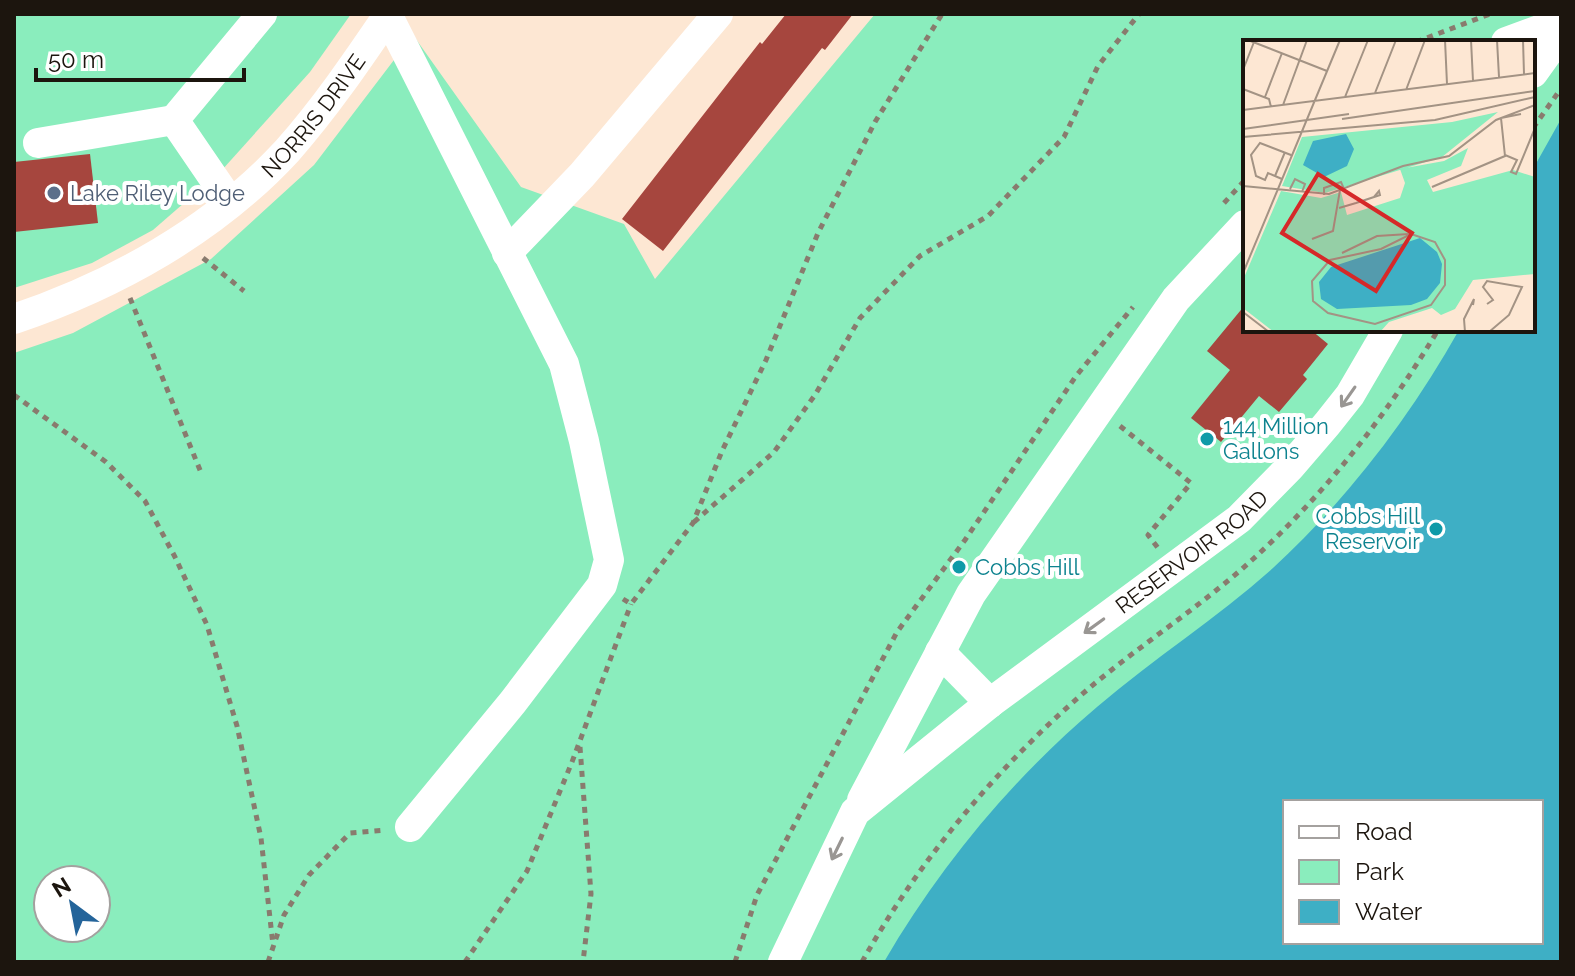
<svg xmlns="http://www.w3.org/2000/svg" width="1575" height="976" font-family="Raleway,sans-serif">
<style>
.green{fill:#8aedbd;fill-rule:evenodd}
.water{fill:#3eafc5;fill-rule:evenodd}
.building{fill:#a6463e}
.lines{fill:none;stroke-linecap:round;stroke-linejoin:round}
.path{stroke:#897b6e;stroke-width:5;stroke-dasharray:6 6;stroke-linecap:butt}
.minor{stroke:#fff;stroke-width:30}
.oneway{stroke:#999693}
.service-dot{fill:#5c6f8a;stroke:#fff;stroke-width:3}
.culture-dot{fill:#0f9aa8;stroke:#fff;stroke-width:3}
.labels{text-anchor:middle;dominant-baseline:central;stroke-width:8;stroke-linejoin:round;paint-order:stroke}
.street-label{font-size:22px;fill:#1c150e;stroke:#fff}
.service-label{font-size:22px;fill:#4e5e75;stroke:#fff;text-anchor:start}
.culture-label{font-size:22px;fill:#0d838f;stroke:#fff;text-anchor:start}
.inset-road{fill:none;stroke:#a39384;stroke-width:2}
.view{fill:#d62828;fill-opacity:0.15;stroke:#d62828;stroke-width:4}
.inset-edge{fill:none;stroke:#1c150e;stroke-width:4}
</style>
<rect width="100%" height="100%" fill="#fde7d3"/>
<!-- green -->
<g class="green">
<path d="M14,14H351L310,72L222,170L153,230L92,263L14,288Z"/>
<path d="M875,14H1561V962H14V353L73,333L211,259L314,165L413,35L521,187L624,224L655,279ZM1245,42H1533V330H1245ZM1285,802H1541V942H1285ZM48,880H96V928H48Z"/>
</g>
<!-- water -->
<path class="water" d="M1561,119V962H884C940,866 1012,779 1097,707C1154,658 1217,618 1273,568C1347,500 1410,417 1459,330H1533V169ZM1285,802H1541V942H1285Z"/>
<!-- building -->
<g class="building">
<path d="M786,14H853L825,50L822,48L663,251L622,219L760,42L762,44Z"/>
<path d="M90,154L98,223L14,232V162Z"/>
<path d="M1245,305V330H1311L1328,344L1303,375L1307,379L1279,412L1259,396L1221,442L1191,418L1230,370L1207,351Z"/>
</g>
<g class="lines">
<!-- path -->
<g class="path">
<path d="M1416,42L1490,14"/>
<path d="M1533,128L1560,90"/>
<path d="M1224,203L1245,180"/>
<path d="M203,258L244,291"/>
<path d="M130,298L202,475"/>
<path d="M14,395L106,462L145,501L175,557L207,625L237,726L261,838L273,945"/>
<path d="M1120,426L1191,483L1148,535L1158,548"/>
<path d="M694,522L774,452L815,395L860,318L920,256L988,216L1064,137L1098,66L1139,14"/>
<path d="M623,599L631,604L693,523L722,451L766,360L818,233L875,122L942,14"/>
<path d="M580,747L591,894L583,962"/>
<path d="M268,962L284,915L309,875L350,833L385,830"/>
<path d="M465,962L527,871L572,762L631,604"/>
<path d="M735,962L757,895L897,632L965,540L1076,376L1133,307"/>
<path d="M862,962C918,862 994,771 1080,696C1135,648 1198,609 1252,560C1325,494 1387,415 1438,330"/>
</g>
<!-- minor -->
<g class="minor">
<path d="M388,16L564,364L584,441L609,560L602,585L513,702L410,827"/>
<path d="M1506,42L1561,22"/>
<path d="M1533,73L1561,34"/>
<path d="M38,143L174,120"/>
<path d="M230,202L174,120L262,14"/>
<path d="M507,253L582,175L718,14"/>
<path id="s1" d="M14,319C115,285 214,230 287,151C325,108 357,61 389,14"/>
<path d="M940,652L990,703"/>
<path d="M862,800L971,594L1176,299L1245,225"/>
<path id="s2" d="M783,962L855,812L990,703L1239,519L1290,467L1327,424L1350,395L1388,330"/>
</g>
</g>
<!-- one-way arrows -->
<defs><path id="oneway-shaft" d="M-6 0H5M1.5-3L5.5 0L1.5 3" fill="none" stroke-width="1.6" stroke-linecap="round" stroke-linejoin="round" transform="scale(2)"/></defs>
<g class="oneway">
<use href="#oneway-shaft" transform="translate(1348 397) rotate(125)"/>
<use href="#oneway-shaft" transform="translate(1094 626) rotate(144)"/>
<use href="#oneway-shaft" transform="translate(837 849) rotate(116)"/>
</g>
<!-- markers -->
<circle class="service-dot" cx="54" cy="193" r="8"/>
<g class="culture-dot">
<circle cx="1207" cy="439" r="8"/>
<circle cx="1436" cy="529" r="8"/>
<circle cx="959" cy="567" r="8"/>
</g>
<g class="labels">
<!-- street labels -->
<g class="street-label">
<text stroke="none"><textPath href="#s1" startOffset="368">NORRIS DRIVE</textPath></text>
<text stroke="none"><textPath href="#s2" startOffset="592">RESERVOIR ROAD</textPath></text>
</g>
<!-- service labels -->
<g class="service-label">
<text x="70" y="193">Lake Riley Lodge</text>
</g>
<!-- culture labels -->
<g class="culture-label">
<text x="1223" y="426">144 Million<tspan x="1223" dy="25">Gallons</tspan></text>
<text x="1420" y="516" text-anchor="end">Cobbs Hill<tspan x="1420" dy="25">Reservoir</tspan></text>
<text x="975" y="567">Cobbs Hill</text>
</g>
</g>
<!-- overview -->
<g transform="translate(1243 40)">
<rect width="292" height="292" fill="#fde7d3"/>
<path d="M255,72L199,117L82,153L39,146L59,97L209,82ZM225,108L218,126L184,140L190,152L270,130L292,137V234L230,240L212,269L198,275L189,268L146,282L137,292H31L0,268V240L38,151L78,158L98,152L104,175L157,158L162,143L157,129L201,121Z" fill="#8aedbd"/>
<path d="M103,94L111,109L104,126L81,137L60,125L70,101ZM177,198L194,212L199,224L197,243L184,259L168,265L94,269L78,259L76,242L88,227Z" fill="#3eafc5"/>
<path class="inset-road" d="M5,0L84,31M202,0L204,44M228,0L230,41M254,0L256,37M280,0L281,34M0,30L11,2M0,49L26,59L28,67M163,50L182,0M132,53L153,0M22,57L39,13M102,57L125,0M40,65L64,0M0,70L292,33M99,79L292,51M0,89L106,74M0,97L192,80L292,57M262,115L274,120L268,132L273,134L292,88M32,136L42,112M39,139L25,133L22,140L13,136L8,115L17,103L48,115M0,146L86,154L160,126L206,116L253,80L292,65M189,147L262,116L258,78L278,74M47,149L52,139L62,144L59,152M81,155V148L98,142L101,149M96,168L113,163L137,155L136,151L131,157M168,194L192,202L202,220V245L188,265L132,284L85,273L70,261L69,241L87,220L138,209ZM69,199L90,191L97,150M99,213L134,196L166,194M0,233L97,0M244,264L250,260L240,247L244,241L279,247L266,275L246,292M0,272L26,292M222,292L221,279L231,259L230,265"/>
<path class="view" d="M75,134L169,193L133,251L39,193Z"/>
<rect width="292" height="292" class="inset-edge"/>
</g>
<!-- border -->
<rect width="1575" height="976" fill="none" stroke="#1c150e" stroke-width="32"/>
<!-- legend -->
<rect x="1283" y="800" width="260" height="144" fill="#ffffff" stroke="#a4a19f" stroke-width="2"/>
<rect x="1299" y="826" width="40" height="12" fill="#ffffff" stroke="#a4a19f" stroke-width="2"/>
<text x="1355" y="840" font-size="24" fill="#1c150e">Road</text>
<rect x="1299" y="860" width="40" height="24" fill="#8aedbd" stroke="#a4a19f" stroke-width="2"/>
<text x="1355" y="880" font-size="24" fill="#1c150e">Park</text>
<rect x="1299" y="900" width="40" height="24" fill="#3eafc5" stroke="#a4a19f" stroke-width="2"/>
<text x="1355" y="920" font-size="24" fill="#1c150e">Water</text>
<!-- north arrow -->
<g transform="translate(72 904) rotate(328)"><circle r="38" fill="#ffffff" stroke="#a4a19f" stroke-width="2"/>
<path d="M0-6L14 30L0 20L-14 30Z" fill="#24649a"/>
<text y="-12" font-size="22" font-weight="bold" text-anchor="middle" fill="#1c150e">N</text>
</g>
<!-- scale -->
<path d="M36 68v12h208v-12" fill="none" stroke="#1c150e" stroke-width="4"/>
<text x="48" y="68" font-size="24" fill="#1c150e" stroke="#ffffff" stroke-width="6" paint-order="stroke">50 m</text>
</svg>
